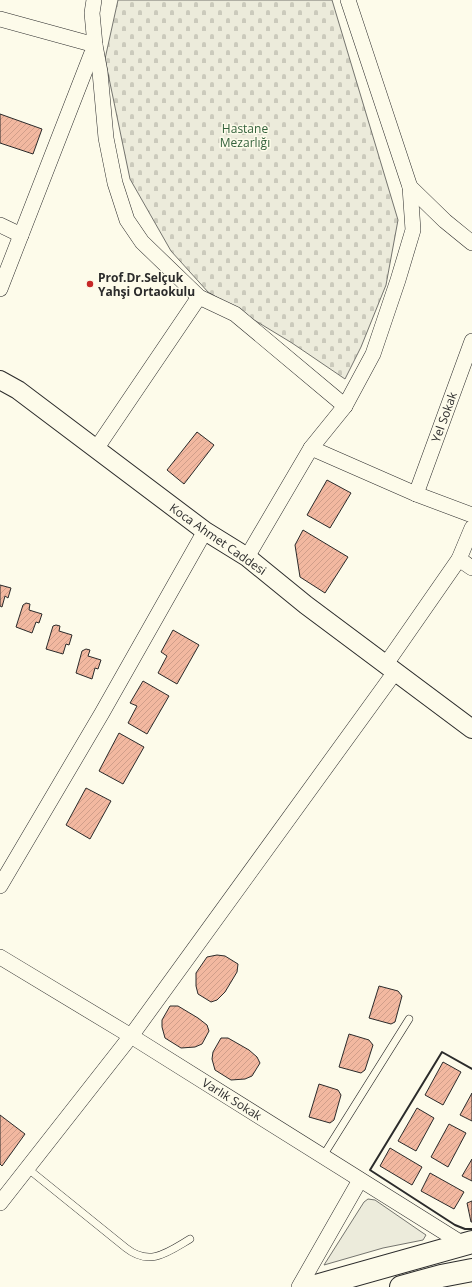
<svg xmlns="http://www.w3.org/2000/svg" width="472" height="1287" font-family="'Open Sans',sans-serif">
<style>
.grass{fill:#ecebdb;stroke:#74746e}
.cemetery{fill:url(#cemetery-stones);stroke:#74746e}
.building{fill:url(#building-hatch);stroke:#2b2b2b}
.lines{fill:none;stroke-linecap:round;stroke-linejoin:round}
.service-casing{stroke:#2b2b2b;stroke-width:8}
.minor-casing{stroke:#2b2b2b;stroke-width:16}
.tertiary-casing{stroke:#2b2b2b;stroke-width:20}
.primary-casing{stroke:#2b2b2b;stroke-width:24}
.service{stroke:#fdfbea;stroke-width:7}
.minor{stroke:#fdfbea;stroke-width:15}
.tertiary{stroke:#fdfbea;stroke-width:18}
.primary{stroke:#fdfbea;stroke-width:22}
.wall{stroke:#2b2b2b;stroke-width:2}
.poi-dot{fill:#c62828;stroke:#fdfbea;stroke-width:1.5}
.labels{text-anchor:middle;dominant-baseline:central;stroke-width:3;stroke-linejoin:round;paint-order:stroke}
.park-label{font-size:12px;fill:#34623c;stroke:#fdfbea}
.poi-label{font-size:12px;font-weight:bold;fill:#2b2b2b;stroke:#fdfbea;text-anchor:start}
.street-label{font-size:12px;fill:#2b2b2b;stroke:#fdfbea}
</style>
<defs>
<pattern id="cemetery-stones" width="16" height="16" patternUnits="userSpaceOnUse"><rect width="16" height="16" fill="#ecebdb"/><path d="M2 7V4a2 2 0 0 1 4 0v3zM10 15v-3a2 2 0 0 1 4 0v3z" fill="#cbcabc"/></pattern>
<pattern id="building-hatch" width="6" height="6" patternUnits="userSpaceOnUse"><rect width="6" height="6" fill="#f2b8a0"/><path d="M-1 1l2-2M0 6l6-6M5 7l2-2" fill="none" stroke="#d09e8a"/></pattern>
</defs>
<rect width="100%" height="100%" fill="#fdfbea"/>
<!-- grass -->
<path class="grass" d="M368,1199L375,1200L420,1231L426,1235L423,1240L383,1248L324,1265L364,1202Z"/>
<!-- cemetery -->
<path class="cemetery" d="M118,0H332L398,220L386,285L361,347L345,379L292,343L208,292L171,251L130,179L105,59Z"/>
<!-- building -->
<g class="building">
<path d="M0,114L42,129L33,154L0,143Z"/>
<path d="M197,432L214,445L184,484L167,470Z"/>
<path d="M327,480L351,493L330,528L307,515Z"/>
<path d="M303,530L348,557L325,593L300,577L295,545Z"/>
<path d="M0,585L11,588L8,598L5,596L2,607L0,606Z"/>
<path d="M26,603L30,604L29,610L42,614L39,623L36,622L32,633L16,627L23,605Z"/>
<path d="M56,625L60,626L59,631L72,635L69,645L66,644L63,654L46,649L53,626Z"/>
<path d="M173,630L199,645L177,684L158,673L167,656L161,652Z"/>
<path d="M86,649L90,650L88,656L101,660L98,669L95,668L92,679L76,673L82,651Z"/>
<path d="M143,681L169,696L147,734L128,723L137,706L130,703Z"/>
<path d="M119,733L144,747L123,784L99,771Z"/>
<path d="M86,788L111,801L90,839L66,825Z"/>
<path d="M217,955L225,956L238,964L237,972L225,992L217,1000L211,1002L198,994L196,986V973L207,957Z"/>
<path d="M379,986L398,991L402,996L395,1022L391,1024L369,1018Z"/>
<path d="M170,1006H178L198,1018L207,1025L209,1031L202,1044L195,1047L181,1048L165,1038L162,1027V1020Z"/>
<path d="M349,1034L369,1040L373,1045L365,1070L361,1073L339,1067Z"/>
<path d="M221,1038H228L249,1050L257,1057L260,1063L252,1076L245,1079L231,1080L215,1070L212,1059L213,1052Z"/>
<path d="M443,1062L461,1072L443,1105L425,1095Z"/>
<path d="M319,1084L338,1090L341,1095L334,1120L330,1123L309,1117Z"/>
<path d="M472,1093V1121L460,1115Z"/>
<path d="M417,1108L434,1118L416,1151L398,1141Z"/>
<path d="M0,1115L25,1134L2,1166L0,1164Z"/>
<path d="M449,1124L466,1133L448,1167L431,1157Z"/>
<path d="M390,1148L422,1167L412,1185L380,1166Z"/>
<path d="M472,1159V1181L462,1176Z"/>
<path d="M430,1173L464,1192L454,1209L421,1191Z"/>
<path d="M472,1201V1222H471L467,1203Z"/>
</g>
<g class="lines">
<!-- service casing -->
<g class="service-casing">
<g id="service">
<path d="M323,1156L409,1019"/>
<path d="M27,1168L126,1248C150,1267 168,1252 190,1239"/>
</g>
</g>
<!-- minor casing -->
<g class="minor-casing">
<g id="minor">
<path d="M94,0L92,13L95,45L100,72L106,138L115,183L127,220L142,242L199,297L235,314L345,406"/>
<path d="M0,19L95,45L0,289"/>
<path d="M410,187L445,221L472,243"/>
<path d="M0,225L21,235"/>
<path d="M311,448L416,494L472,515"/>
<path d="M96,449L199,297"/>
<path d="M416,494L472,341"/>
<path d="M247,557L311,448L345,406L373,354L398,280L413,230L410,187L348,0"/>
<path d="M459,559L472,568"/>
<path d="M386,664L459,559L472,528"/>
<path d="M0,886L102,713L205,531"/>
<path d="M0,957L131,1036L463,1244"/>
<path d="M0,1203L131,1036L395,672"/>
<path d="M299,1287L360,1180"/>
</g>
</g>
<!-- tertiary casing -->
<g class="tertiary-casing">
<path id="tertiary" d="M0,380L18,390L205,531L247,557L306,605L472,729"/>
</g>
<!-- primary casing -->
<g class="primary-casing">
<g id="primary">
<path d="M312,1287L472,1242"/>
<path d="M401,1287L441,1276L472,1270"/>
</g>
</g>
<!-- service -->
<use href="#service" class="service"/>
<!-- minor -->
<use href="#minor" class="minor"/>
<!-- tertiary -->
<use href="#tertiary" class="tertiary"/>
<!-- primary -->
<use href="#primary" class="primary"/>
<!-- wall -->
<path class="wall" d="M472,1069L442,1052L370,1170L455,1225L465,1229H472"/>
</g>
<!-- markers -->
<circle class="poi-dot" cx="90" cy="284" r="4"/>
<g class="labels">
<!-- park labels -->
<g class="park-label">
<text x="245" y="128">Hastane<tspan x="245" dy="14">Mezarlığı</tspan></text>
</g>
<!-- poi labels -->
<g class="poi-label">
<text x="98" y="277">Prof.Dr.Selçuk<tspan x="98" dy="14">Yahşi Ortaokulu</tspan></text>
</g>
<!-- street labels -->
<g class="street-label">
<text transform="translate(444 417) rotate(-70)">Yel Sokak</text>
<text transform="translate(218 539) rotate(35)">Koca Ahmet Caddesi</text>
<text transform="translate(232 1099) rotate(32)">Varlık Sokak</text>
</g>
</g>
</svg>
